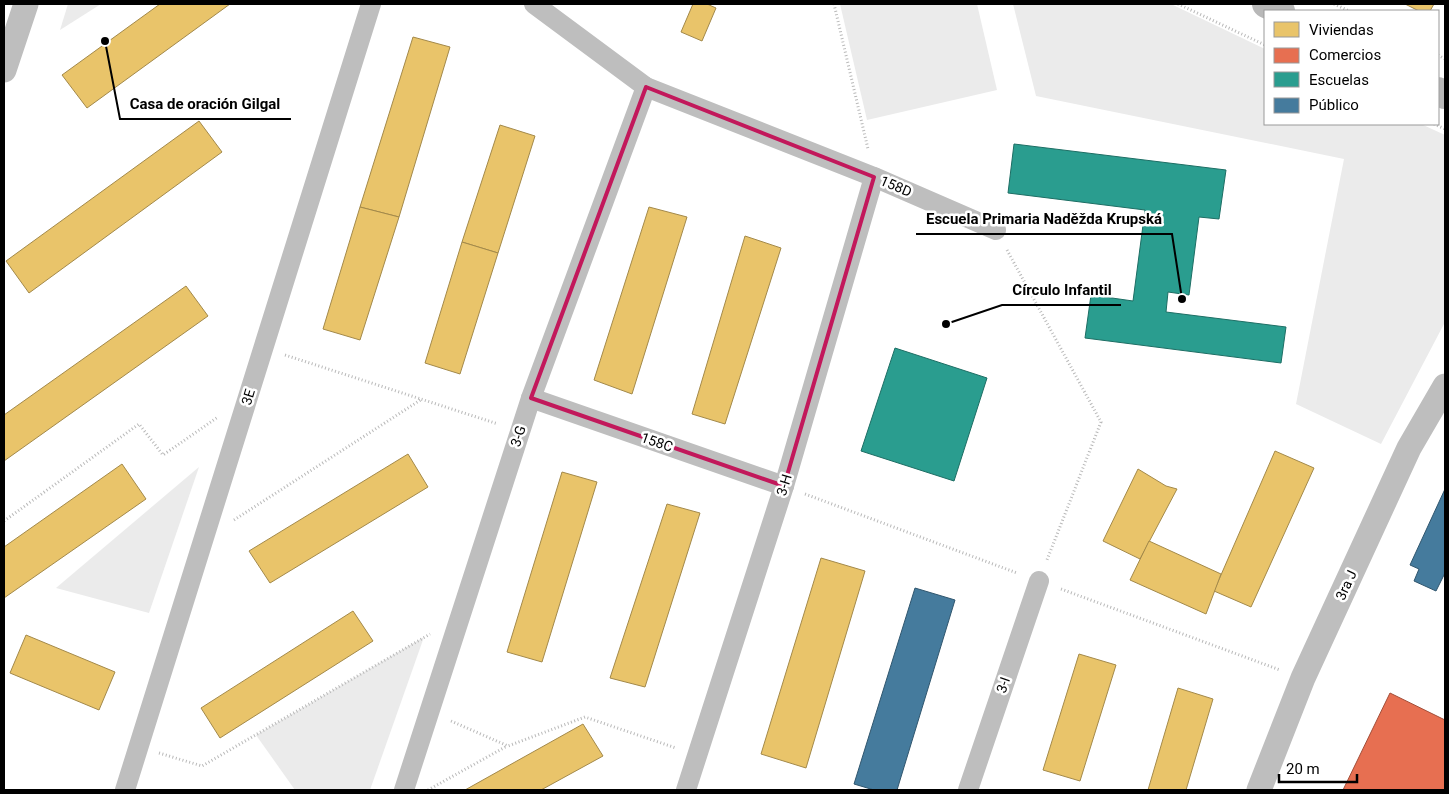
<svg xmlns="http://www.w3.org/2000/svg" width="1449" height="794" font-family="Roboto,sans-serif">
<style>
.green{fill:#ebebeb}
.homes{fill:#e9c46a;stroke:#a3894a}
.shops{fill:#e76f51;stroke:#a24e39}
.schools{fill:#2a9d8f;stroke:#1d6e64}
.public{fill:#457b9d;stroke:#30566e}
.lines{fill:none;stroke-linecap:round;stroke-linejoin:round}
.path{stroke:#b9b9b9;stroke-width:3;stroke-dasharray:1 2.5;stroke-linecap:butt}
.minor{stroke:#bebebe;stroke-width:20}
.tertiary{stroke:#bebebe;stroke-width:25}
.secondary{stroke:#b8b8b8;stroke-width:28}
.marked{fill:none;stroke:#c2185b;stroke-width:4;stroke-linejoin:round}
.labels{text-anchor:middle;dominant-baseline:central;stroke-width:5;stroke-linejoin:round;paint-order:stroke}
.street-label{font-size:14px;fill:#000;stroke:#fff}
.leader{fill:none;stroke:#000;stroke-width:2}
.callout-dot{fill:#000;stroke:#fff;stroke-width:2}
.callout-label{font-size:15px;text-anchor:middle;font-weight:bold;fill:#000;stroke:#fff;stroke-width:5;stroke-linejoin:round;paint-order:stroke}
</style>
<rect width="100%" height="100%" fill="#fff"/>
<!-- green -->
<g class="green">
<path d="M68,4H101L60,30Z"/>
<path d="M840,4H977L997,90L867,120Z"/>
<path d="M1013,4H1171L1265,49V124H1421L1445,135V322L1381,444L1296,404L1344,159L1036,96Z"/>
<path d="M199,467L149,613L56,588Z"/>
<path d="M424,637L370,790H295L256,735Z"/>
</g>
<!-- homes -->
<g class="homes">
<path d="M160,4H230L87,108L62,75Z"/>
<path d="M693,4H707L716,8L702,41L681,32Z"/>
<path d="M1405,4H1434L1430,11H1419Z"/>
<path d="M413,37L450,47L399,217L360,207Z"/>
<path d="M199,121L222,152L29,293L6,261Z"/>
<path d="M500,125L535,136L498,253L462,242Z"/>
<path d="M360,207L399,217L360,340L323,329Z"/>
<path d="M649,207L687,217L632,394L594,380Z"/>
<path d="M745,236L781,248L725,424L692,414Z"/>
<path d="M462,242L498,253L460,374L425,363Z"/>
<path d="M186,286L208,316L4,461V415Z"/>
<path d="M1275,451L1314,468L1251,607L1214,591Z"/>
<path d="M408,454L428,487L270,583L249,551Z"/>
<path d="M122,464L146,499L4,598V547Z"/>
<path d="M1138,469L1166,486L1177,489L1140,559L1103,541Z"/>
<path d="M562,472L597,482L542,662L507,652Z"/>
<path d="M667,504L700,513L645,687L610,678Z"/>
<path d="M1149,541L1221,574L1206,614L1130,580Z"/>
<path d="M821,558L865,571L806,768L761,754Z"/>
<path d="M353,611L373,641L220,738L201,708Z"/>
<path d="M26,635L115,672L99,710L10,673Z"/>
<path d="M1079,654L1116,665L1080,781L1043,770Z"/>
<path d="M1178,688L1213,699L1186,790H1148Z"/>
<path d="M583,724L603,756L541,790H465Z"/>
</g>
<!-- shops -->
<path class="shops" d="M1390,693L1445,720V790H1343Z"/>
<!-- schools -->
<g class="schools">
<path d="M1014,144L1226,170L1219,219L1199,217L1189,295L1168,292L1166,312L1286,327L1281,363L1085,338L1091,295L1133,301L1145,210L1008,193Z"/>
<path d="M895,348L987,378L954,481L861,451Z"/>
</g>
<!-- public -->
<g class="public">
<path d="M1445,489V573L1436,591L1414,581L1419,569L1410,565Z"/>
<path d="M915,588L955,600L897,790H874L854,784Z"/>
</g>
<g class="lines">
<!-- path -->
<g class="path">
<path d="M834,4L868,149"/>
<path d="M1178,4L1265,45"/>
<path d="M1334,4L1349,11"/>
<path d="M1438,55L1445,59"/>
<path d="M1434,124L1445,129"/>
<path d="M1007,250L1101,422L1047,560"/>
<path d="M285,355L498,424"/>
<path d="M805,494L1017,573"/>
<path d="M234,520L422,399"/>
<path d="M4,521L139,424L163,455L218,417"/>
<path d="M1061,589L1280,670"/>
<path d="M451,721L508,746L585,717L676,748"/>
<path d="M159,753L202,766L430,634"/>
<path d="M428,790L507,746"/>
</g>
<!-- minor -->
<g class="minor">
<path d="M534,4L646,87L874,177L996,230"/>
<path d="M531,398L784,486"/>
<path d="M125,790L371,4"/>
<path d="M404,790L531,398L646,87"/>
<path d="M686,790L784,486L874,177"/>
<path d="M968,790L1039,581"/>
</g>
<!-- tertiary -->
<g class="tertiary">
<path d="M4,70L26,4"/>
<path d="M1259,790L1303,678L1409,448L1445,386"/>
</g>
<!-- secondary -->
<g class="secondary">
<path d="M1266,4L1281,11"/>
<path d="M1438,91L1445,95"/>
</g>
</g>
<!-- marked area -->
<path class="marked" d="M646,87L874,177L784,486L531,398Z"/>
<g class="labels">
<!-- street labels -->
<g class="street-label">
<text transform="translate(896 186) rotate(23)">158D</text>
<text transform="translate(248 397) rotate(-73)">3E</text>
<text transform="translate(518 436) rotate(-72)">3-G</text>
<text transform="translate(657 442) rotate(19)">158C</text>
<text transform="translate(784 485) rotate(-73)">3-H</text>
<text transform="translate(1346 585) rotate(-65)">3ra J</text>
<text transform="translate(1003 685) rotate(-71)">3-I</text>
</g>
</g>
<!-- callouts -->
<path class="leader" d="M105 41L120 119H291M1182 299L1172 234H916M946 324L1002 305H1121"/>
<g class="callout-dot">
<circle cx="105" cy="41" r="5"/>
<circle cx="1182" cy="299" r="5"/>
<circle cx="946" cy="324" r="5"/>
</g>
<g class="callout-label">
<text x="205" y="109">Casa de oración Gilgal</text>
<text x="1044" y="224">Escuela Primaria Naděžda Krupská</text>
<text x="1062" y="295">Círculo Infantil</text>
</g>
<!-- border -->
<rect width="1449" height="794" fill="none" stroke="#000000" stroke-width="10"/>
<!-- legend -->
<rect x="1264" y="10" width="175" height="115" fill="#ffffff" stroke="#999999"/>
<rect x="1274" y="22" width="25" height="15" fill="#e9c46a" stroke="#999999"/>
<text x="1309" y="35" font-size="15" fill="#000000">Viviendas</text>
<rect x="1274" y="48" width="25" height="15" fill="#e76f51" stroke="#999999"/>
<text x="1309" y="60" font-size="15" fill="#000000">Comercios</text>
<rect x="1274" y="72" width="25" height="15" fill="#2a9d8f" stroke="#999999"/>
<text x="1309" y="85" font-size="15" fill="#000000">Escuelas</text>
<rect x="1274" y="98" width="25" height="15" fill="#457b9d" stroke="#999999"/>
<text x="1309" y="110" font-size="15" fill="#000000">Público</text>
<!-- scale -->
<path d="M1279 774v8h78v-8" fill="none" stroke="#000000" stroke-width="2.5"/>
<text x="1286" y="774" font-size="15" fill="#000000" stroke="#ffffff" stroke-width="4" paint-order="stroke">20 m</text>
</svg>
